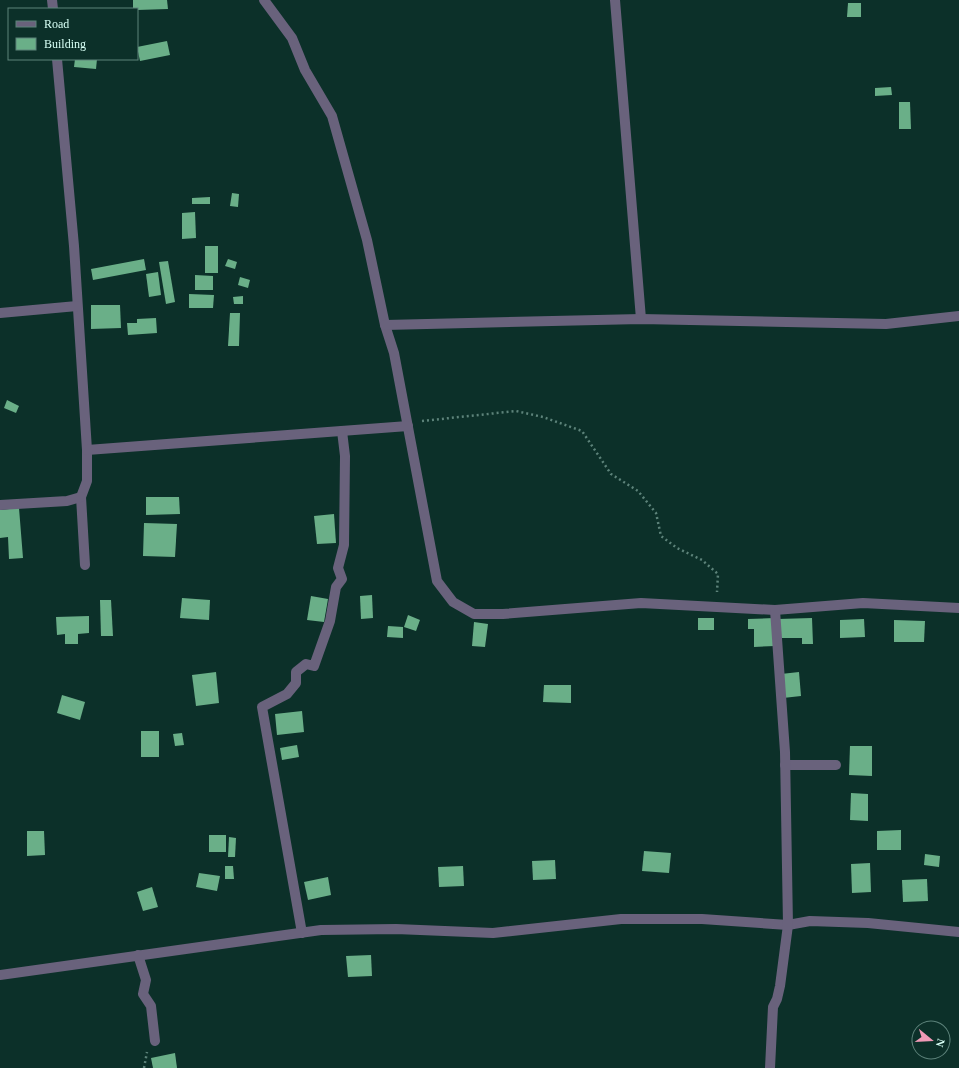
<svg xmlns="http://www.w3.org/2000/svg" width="959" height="1068" font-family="Georgia,serif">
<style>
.building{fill:#6aaf88}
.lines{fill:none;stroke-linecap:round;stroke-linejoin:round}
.path{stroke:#5d837a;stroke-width:2.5;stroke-dasharray:2 3;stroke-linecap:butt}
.street{stroke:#69627c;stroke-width:10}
</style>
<rect width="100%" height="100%" fill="#0c3029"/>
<!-- building -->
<g class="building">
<path d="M133,0H167L168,9L137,10L133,9Z"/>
<path d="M848,3H861V17H847Z"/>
<path d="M167,41L170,55L140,61L137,47Z"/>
<path d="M75,59H97L96,69L74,67Z"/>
<path d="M891,87L892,95L875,96V88Z"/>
<path d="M899,102H910L911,129H899Z"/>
<path d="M232,193L239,194L238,207L230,206Z"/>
<path d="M210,197V204H192V198Z"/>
<path d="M195,212L196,238L182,239V213Z"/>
<rect x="205" y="246" width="13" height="27"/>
<path d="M144,259L146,270L93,280L91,269Z"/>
<path d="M228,259L237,262L235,269L225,266Z"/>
<path d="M168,261L175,302L166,304L159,262Z"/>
<path d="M158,272L161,295L149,297L146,274Z"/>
<path d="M195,275L213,276V290H195Z"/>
<path d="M240,277L250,280L248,288L238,285Z"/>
<path d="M189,294L214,295L213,308H189Z"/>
<path d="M243,296V304H234L233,297Z"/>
<path d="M91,305H120L121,328L91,329Z"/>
<path d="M230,313H240L239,346H228Z"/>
<path d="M156,318L157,333L128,335L127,323H137V319Z"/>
<path d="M7,400L19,406L16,413L4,408Z"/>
<path d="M146,497H179L180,514L146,515Z"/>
<path d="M19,508L23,558L9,559L8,537L0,538V510Z"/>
<path d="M334,514L336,543L317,544L314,516Z"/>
<path d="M144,523L177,524L175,557L143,556Z"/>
<path d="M372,595L373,618L361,619L360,596Z"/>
<path d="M311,596L328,599L324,622L307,620Z"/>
<path d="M182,598L210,600L209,620L180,618Z"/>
<path d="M100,600H111L113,636H101Z"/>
<path d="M408,615L420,620L416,631L404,627Z"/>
<path d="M89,616V633L78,634V644H65V634L57,635L56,617Z"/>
<rect x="698" y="618" width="16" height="12"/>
<path d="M774,618L775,646L754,647V629H748V619Z"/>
<path d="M812,618L813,644H802V638H778V619Z"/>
<path d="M864,619L865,637L840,638V620Z"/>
<path d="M894,620L925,621L924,642H894Z"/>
<path d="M474,622L488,624L485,647L472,646Z"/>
<path d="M388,626L403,627V638L387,637Z"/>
<path d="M216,672L219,703L196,706L192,675Z"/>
<path d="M799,672L801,696L783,698L781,674Z"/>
<path d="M544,685H571V703L543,702Z"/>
<path d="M62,695L85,702L80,720L57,713Z"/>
<path d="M302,711L304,732L277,735L275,714Z"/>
<rect x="141" y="731" width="18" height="26"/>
<path d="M182,733L184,745L175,746L173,734Z"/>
<path d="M297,745L299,757L282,760L280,748Z"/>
<path d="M850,746H872V776L849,775Z"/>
<path d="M851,793L868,794V821L850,820Z"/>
<path d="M901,830V850H877V831Z"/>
<path d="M27,831H44L45,855L27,856Z"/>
<rect x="209" y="835" width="17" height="17"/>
<path d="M229,837L236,838L235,857H228Z"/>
<path d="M644,851L671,853L669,873L642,871Z"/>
<path d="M925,854L940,856L939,867L924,865Z"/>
<path d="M555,860L556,879L533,880L532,861Z"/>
<path d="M870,863L871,892L852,893L851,864Z"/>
<path d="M225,866H233L234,879H225Z"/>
<path d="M463,866L464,886L439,887L438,867Z"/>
<path d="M199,873L220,876L217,891L196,887Z"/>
<path d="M328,877L331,895L308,900L304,882Z"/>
<path d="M927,879L928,901L903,902L902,880Z"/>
<path d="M152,887L158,907L143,911L137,892Z"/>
<path d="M371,955L372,976L348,977L346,956Z"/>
<path d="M175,1053L177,1068H153L151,1058Z"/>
</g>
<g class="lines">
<!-- path -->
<g class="path">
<path d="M422,421L516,411L543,417L582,431L611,474L638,491L656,513L661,536L677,548L702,560L718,574L717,592"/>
<path d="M144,1068L147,1052"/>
</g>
<!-- street -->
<g class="street">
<path d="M52,0L53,9"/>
<path d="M264,0L292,38L305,70L332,116L367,240L385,325L394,353L437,581L453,602L474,614H503L641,603L775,610L863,603L959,608"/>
<path d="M615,0L641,319"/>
<path d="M57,59L74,246L87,450V481L81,497L85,565"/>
<path d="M0,313L77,306"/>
<path d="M385,325L641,319L886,324L959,316"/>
<path d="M87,450L408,426"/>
<path d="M0,505L67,501L81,497"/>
<path d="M785,765H836"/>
<path d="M302,933L262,707L287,694L296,683V672L306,664L314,666L330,621L336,587L342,579L338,568L344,545L345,456L342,431"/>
<path d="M138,955L146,980L143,994L151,1006L155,1041"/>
<path d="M0,975L321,930L396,929L493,933L621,919H702L788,925L810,921L868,923L959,932"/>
<path d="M770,1068L773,1007L777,999L780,986L788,925L785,752L775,610"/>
</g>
</g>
<!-- legend -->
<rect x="8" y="8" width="130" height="52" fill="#0c3029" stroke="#5d837b"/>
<rect x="16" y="21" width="20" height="6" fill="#69627c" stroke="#5d837b"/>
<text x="44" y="28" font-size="12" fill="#d7fff5">Road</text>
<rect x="16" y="38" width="20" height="12" fill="#6aaf88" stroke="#5d837b"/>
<text x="44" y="48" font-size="12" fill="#d7fff5">Building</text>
<!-- north arrow -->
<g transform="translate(931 1040) rotate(108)"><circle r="19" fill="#0c3029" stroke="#5d837b"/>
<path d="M0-3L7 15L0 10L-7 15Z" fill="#f09ab7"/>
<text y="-6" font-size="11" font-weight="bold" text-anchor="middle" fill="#d7fff5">N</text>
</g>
</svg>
